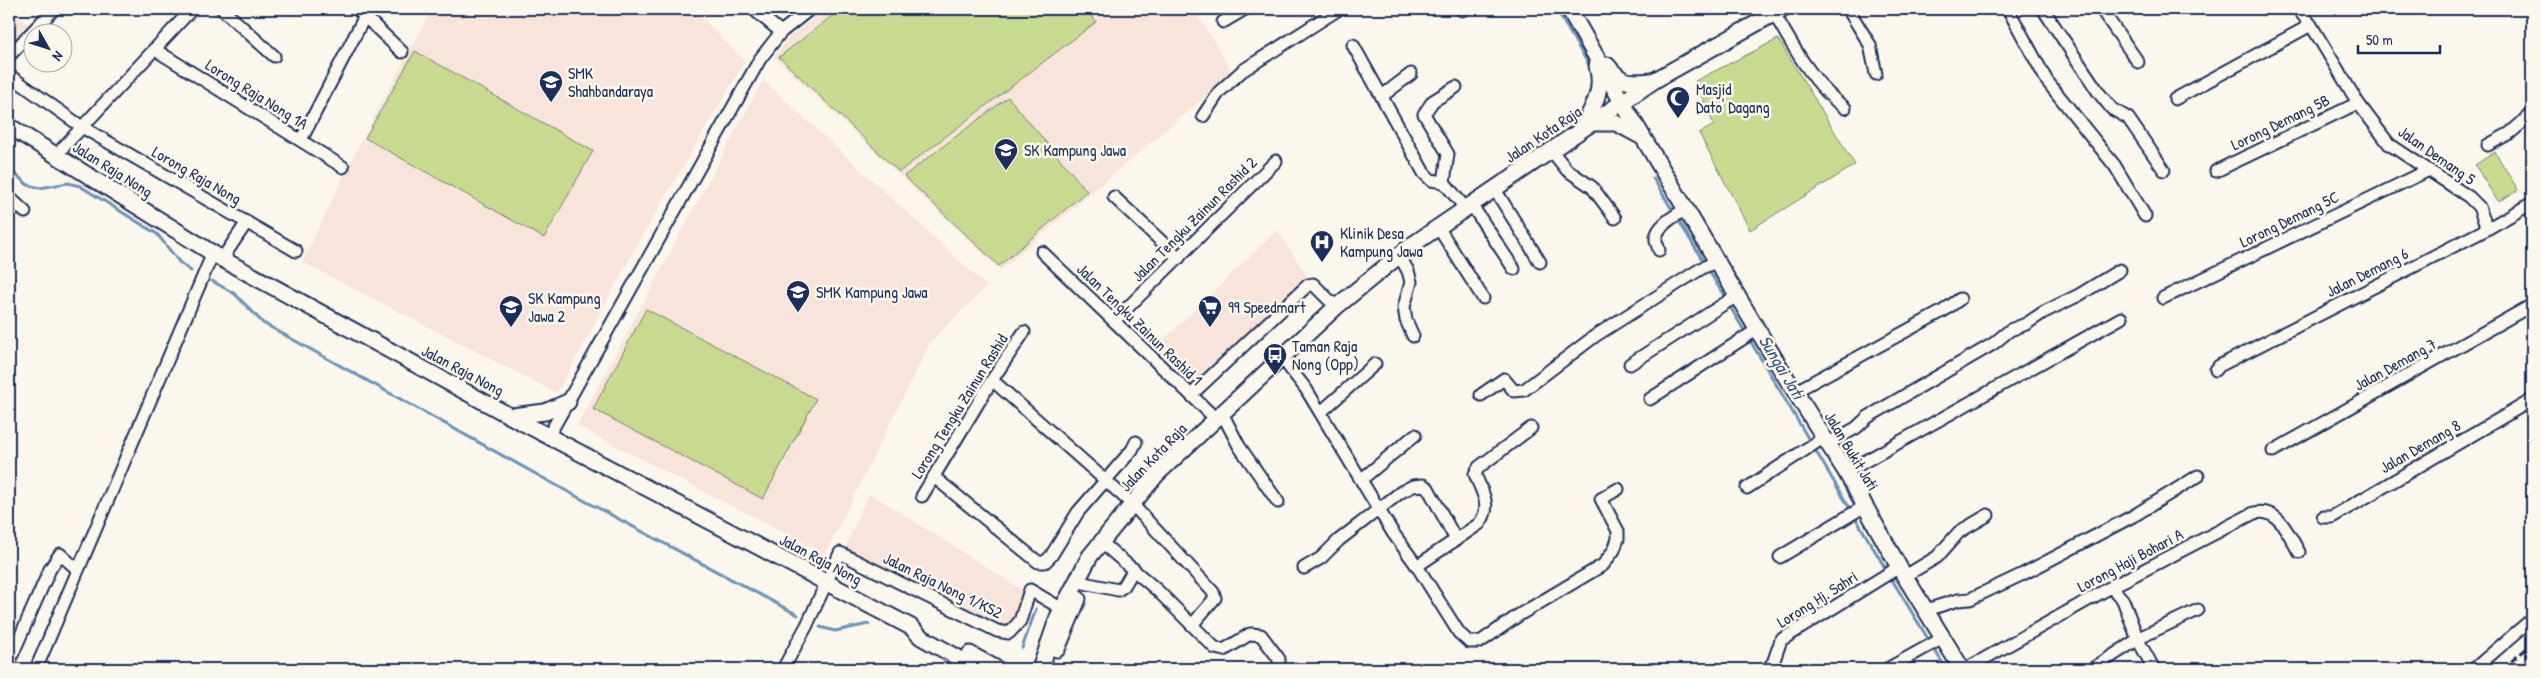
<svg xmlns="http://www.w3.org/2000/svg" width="2541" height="678" font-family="'Patrick Hand',sans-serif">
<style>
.built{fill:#f8e4da}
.green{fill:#c8da8f;stroke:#728476}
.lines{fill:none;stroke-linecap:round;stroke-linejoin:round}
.stream{stroke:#6792bb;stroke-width:3}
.street-casing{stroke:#1b2f5e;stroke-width:15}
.secondary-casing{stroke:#1b2f5e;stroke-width:19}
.street{stroke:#fbf7ec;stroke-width:11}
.secondary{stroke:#fbf7ec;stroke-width:15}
.rail{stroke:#1b2f5e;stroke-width:3;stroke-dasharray:8 4;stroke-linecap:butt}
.labels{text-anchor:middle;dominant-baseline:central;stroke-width:5;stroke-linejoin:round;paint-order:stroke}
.poi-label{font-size:16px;fill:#1b2f5e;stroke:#fbf7ec;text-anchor:start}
.street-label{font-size:16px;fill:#1b2f5e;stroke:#fbf7ec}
.water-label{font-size:18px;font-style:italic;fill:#3a5885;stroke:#fbf7ec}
</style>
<rect width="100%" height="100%" fill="#fbf7ec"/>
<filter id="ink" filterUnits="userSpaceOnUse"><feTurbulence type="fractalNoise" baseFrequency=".02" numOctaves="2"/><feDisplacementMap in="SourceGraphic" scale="10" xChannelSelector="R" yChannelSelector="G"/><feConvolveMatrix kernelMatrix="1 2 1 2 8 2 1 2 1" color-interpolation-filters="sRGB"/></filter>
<g filter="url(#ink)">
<!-- built -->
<g class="built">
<path d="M9,9L32,27L9,51Z"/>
<path d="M432,9H693L745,61L645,231L557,393L302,262L359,145Z"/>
<path d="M825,9H1194L1233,73L1000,270L774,57L788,38Z"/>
<path d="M763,80L987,286L931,341L825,554L577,426Z"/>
<path d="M1277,230L1309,279L1191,390L1151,352Z"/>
<path d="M871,494L1024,591L1015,619L998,628L844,551L865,500Z"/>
</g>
<!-- green -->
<g class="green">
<path d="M841,9H1086L1096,22L899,172L779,57Z"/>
<path d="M1778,39L1855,165L1750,230L1699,133L1714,125L1695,81Z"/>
<path d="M415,51L593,151L544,238L365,138Z"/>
<path d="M1008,97L1087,191L999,266L904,176Z"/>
<path d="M2495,152L2518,190L2498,202L2475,165Z"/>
<path d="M646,309L816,399L763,499L593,409Z"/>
</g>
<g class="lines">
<!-- stream -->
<g class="stream">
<path d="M1556,9L1589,65"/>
<path d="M9,169L28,185L40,188L68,183L80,186L157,234L180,263L191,271"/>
<path d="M1653,178L1726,299"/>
<path d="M212,281L235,294L263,323L572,494L798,615"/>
<path d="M1729,305L1887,571"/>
<path d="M1891,578L1930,642"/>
<path d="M820,627L835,631L869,624"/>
<path d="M1933,647L1946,669"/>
<path d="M1022,648L1036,609"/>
</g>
<!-- street casing -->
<g class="street-casing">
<g id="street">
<path d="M222,9L274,56"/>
<path d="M357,9L402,52"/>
<path d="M753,9L781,32"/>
<path d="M1758,9L1765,18"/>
<path d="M1848,9L1870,45L1876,74"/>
<path d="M2008,9L2047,81L2115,166L2145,216"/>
<path d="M2043,9L2099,93L2112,109L2128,118L2164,170"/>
<path d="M2101,9L2138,62"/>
<path d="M2298,9L2311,25L2358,103L2389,144L2469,197L2479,207L2487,229"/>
<path d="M1462,10L1464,9"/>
<path d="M1774,13C1792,45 1815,87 1845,108"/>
<path d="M1223,22L1245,9"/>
<path d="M1353,45L1424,173L1431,180L1444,182"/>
<path d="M154,49L343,167"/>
<path d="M9,56L54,9"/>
<path d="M9,75L82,127L296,251"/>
<path d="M1456,87L1433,101L1424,114L1448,154L1444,182L1465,208"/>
<path d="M1382,96L1411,74"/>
<path d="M2175,99L2311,25"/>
<path d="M1203,116L1219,92L1242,71L1339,9"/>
<path d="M301,140L365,16"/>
<path d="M2488,145L2510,133L2532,114"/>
<path d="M1551,150L1567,170L1592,187L1615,218"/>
<path d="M57,154L192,9"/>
<path d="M2216,171L2358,103"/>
<path d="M1494,188L1540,262"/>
<path d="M9,197L25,212"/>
<path d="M1114,197L1179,258"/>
<path d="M1471,204L1514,269"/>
<path d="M1438,227L1483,298"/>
<path d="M1659,250C1658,247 1657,244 1656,241C1654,227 1677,214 1687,209"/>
<path d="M1042,252L1216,419"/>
<path d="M1399,255L1408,271L1411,282L1404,307L1406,320L1413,336"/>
<path d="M222,259L247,222"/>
<path d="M2163,298L2429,170"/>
<path d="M1114,321L1276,161"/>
<path d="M1282,358L1306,389L1393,533L1417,566L1459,633L1469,642H1480L1519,615L1603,565L1614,550L1618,539V531L1601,499L1618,489"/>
<path d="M1630,364L1738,295"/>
<path d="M2216,370L2219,366L2487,229L2532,203"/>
<path d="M992,380L1132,504L1213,592L1215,598L1192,625"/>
<path d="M1796,391L1943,311L1960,299"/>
<path d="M1191,395L1308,285L1313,284L1336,307"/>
<path d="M1481,395L1504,379L1514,391L1524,390L1595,336L1702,268L1718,261"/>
<path d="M1650,399L1758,329"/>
<path d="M1321,412L1375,364"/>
<path d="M1222,413L1239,446L1278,502"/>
<path d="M549,435L760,59L781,32L810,9"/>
<path d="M1827,444L1856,428L1868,417L1993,344L2010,330L2026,324L2044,312L2079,295L2120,270"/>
<path d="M2273,451L2532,305"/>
<path d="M1846,472L2121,318"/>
<path d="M934,477L1038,562H1045L1051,556L1078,512L1132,450L1136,442"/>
<path d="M1362,479L1415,435"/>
<path d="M1747,488L1823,438"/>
<path d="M922,496L992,380L1024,332"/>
<path d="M2323,517H2332L2532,400"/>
<path d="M1102,543L1157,590L1215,648L1224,650L1250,634L1261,635L1279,659V669"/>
<path d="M1780,557L1865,506"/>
<path d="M1417,566L1479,524C1493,506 1482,493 1475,474L1479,467L1531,428"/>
<path d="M1304,568L1321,558L1339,540L1401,492L1413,486L1423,485L1428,488L1456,540"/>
<path d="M1905,576L1937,557L1959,532L1988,515"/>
<path d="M1084,583L1118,590L1124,586L1134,569"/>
<path d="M2111,587L2123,600L2138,640L2154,669"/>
<path d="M1926,610L1958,600L1970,599L2023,574L2135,515L2198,476"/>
<path d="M9,662L50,569L60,554L78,570"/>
<path d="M36,669L213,253"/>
<path d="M783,669L807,625L840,553L997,631L1009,633L1020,621L1030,590L1069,613"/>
<path d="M1767,669L1773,663L1781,640L1899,567"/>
<path d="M1887,669L1943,638"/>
<path d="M1966,669L2111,587L2254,513C2279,507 2288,534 2299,552"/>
<path d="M2092,669L2143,636L2198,610"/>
<path d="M2474,669L2532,619"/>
</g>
</g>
<!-- secondary casing -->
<g class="secondary-casing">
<g id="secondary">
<path d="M1569,9L1622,102L1782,371L1846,472L1899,567L1962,669"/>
<path d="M1607,65C1622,84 1628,83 1651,81"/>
<path d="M1591,123H1616L1642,137"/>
<path d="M9,126L222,259L510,416L911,627L921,637L978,669"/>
<path d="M1583,126C1594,106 1604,89 1597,66"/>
<path d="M512,416L545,412L568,402"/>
<path d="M1057,649L1078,599"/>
<path d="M970,654L997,669"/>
<path d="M1040,669L1058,617L1090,556L1157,474L1336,307L1412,245L1655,80L1782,9"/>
</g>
</g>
<!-- street -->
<use href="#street" class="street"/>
<!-- secondary -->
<use href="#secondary" class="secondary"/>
<!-- rail -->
<path class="rail" d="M2502,669L2532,644"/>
</g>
</g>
<!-- icons -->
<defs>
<g id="school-pin" transform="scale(1.25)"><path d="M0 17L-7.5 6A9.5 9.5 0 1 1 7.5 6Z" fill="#1b2f5e" stroke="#fbf7ec"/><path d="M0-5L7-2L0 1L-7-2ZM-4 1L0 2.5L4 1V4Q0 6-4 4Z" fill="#fff"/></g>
<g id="mosque-pin" transform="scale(1.25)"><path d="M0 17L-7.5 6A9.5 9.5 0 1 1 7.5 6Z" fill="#1b2f5e" stroke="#fbf7ec"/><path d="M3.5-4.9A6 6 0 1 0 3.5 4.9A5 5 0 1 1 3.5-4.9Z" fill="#fff"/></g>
<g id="hospital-pin" transform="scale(1.25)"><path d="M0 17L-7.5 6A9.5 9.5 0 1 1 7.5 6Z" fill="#1b2f5e" stroke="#fbf7ec"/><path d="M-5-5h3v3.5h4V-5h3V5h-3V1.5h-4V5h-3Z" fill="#fff"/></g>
<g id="supermarket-pin" transform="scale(1.25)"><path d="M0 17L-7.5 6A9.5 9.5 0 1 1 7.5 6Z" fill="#1b2f5e" stroke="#fbf7ec"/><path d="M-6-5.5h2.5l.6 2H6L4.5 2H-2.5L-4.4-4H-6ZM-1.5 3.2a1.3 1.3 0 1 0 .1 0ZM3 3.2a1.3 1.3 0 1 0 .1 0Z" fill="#fff"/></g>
<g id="bus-pin" transform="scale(1.25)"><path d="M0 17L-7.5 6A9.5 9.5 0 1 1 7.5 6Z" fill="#1b2f5e" stroke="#fbf7ec"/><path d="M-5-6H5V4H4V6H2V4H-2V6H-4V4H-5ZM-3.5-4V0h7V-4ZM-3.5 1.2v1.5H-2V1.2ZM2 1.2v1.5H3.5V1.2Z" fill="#fff"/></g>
</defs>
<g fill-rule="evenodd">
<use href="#school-pin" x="551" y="82"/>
<use href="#mosque-pin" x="1678" y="98"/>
<use href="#school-pin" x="1006" y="150"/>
<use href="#hospital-pin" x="1322" y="242"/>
<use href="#school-pin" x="798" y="292"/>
<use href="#school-pin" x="511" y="307"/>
<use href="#supermarket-pin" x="1210" y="307"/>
<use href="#bus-pin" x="1275" y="355"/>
</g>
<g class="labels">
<!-- poi labels -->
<g class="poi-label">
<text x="568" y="73">SMK<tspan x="568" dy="18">Shahbandaraya</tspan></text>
<text x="1696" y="89">Masjid<tspan x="1696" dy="18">Dato' Dagang</tspan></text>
<text x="1024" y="150">SK Kampung Jawa</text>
<text x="1340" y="233">Klinik Desa<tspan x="1340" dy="18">Kampung Jawa</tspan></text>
<text x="816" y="292">SMK Kampung Jawa</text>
<text x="528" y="298">SK Kampung<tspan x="528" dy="18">Jawa 2</tspan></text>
<text x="1228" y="307">99 Speedmart</text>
<text x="1292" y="346">Taman Raja<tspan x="1292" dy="18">Nong (Opp)</tspan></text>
</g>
<!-- street labels -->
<g class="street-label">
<text transform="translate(257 94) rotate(32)">Lorong Raja Nong 1A</text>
<text transform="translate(2280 122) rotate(-26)">Lorong Demang 5B</text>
<text transform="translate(1543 134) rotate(-34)">Jalan Kota Raja</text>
<text transform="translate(2437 155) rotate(35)">Jalan Demang 5</text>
<text transform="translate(113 169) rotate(32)">Jalan Raja Nong</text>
<text transform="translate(197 175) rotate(30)">Lorong Raja Nong</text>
<text transform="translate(1194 219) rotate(-45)">Jalan Tengku Zainun Rashid 2</text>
<text transform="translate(2289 219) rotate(-26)">Lorong Demang 5C</text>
<text transform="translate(2367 272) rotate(-27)">Jalan Demang 6</text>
<text transform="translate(1140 324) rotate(44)">Jalan Tengku Zainun Rashid 1</text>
<text transform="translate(2395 364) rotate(-29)">Jalan Demang 7</text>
<text transform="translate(463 370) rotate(28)">Jalan Raja Nong</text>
<text transform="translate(959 406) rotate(-58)">Lorong Tengku Zainun Rashid</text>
<text transform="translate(2420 446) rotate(-30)">Jalan Demang 8</text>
<text transform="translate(1852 451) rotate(59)">Jalan Bukit Jati</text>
<text transform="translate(1153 457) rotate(-46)">Jalan Kota Raja</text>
<text transform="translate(821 559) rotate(28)">Jalan Raja Nong</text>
<text transform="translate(2130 560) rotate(-28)">Lorong Haji Bohari A</text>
<text transform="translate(943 585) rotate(26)">Jalan Raja Nong 1/KS2</text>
<text transform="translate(1817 599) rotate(-32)">Lorong Hj. Sahri</text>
</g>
<!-- water labels -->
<g class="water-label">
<text transform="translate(1782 367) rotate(59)">Sungai Jati</text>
</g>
</g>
<!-- margin -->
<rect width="2541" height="678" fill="none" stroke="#fbf7ec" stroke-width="30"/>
<rect x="15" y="15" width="2511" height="648" fill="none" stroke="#1b2f5e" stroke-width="2" filter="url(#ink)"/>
<!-- north arrow -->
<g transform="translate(48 48) rotate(129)"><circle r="24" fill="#fbf7ec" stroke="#a1a7b3"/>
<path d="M0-4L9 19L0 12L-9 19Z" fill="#1b2f5e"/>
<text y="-8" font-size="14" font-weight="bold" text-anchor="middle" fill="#1b2f5e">N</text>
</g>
<!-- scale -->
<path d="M2358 45v8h82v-8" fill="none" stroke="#1b2f5e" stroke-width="2.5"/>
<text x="2366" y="45" font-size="15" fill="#1b2f5e" stroke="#fbf7ec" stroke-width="4" paint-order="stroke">50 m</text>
</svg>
